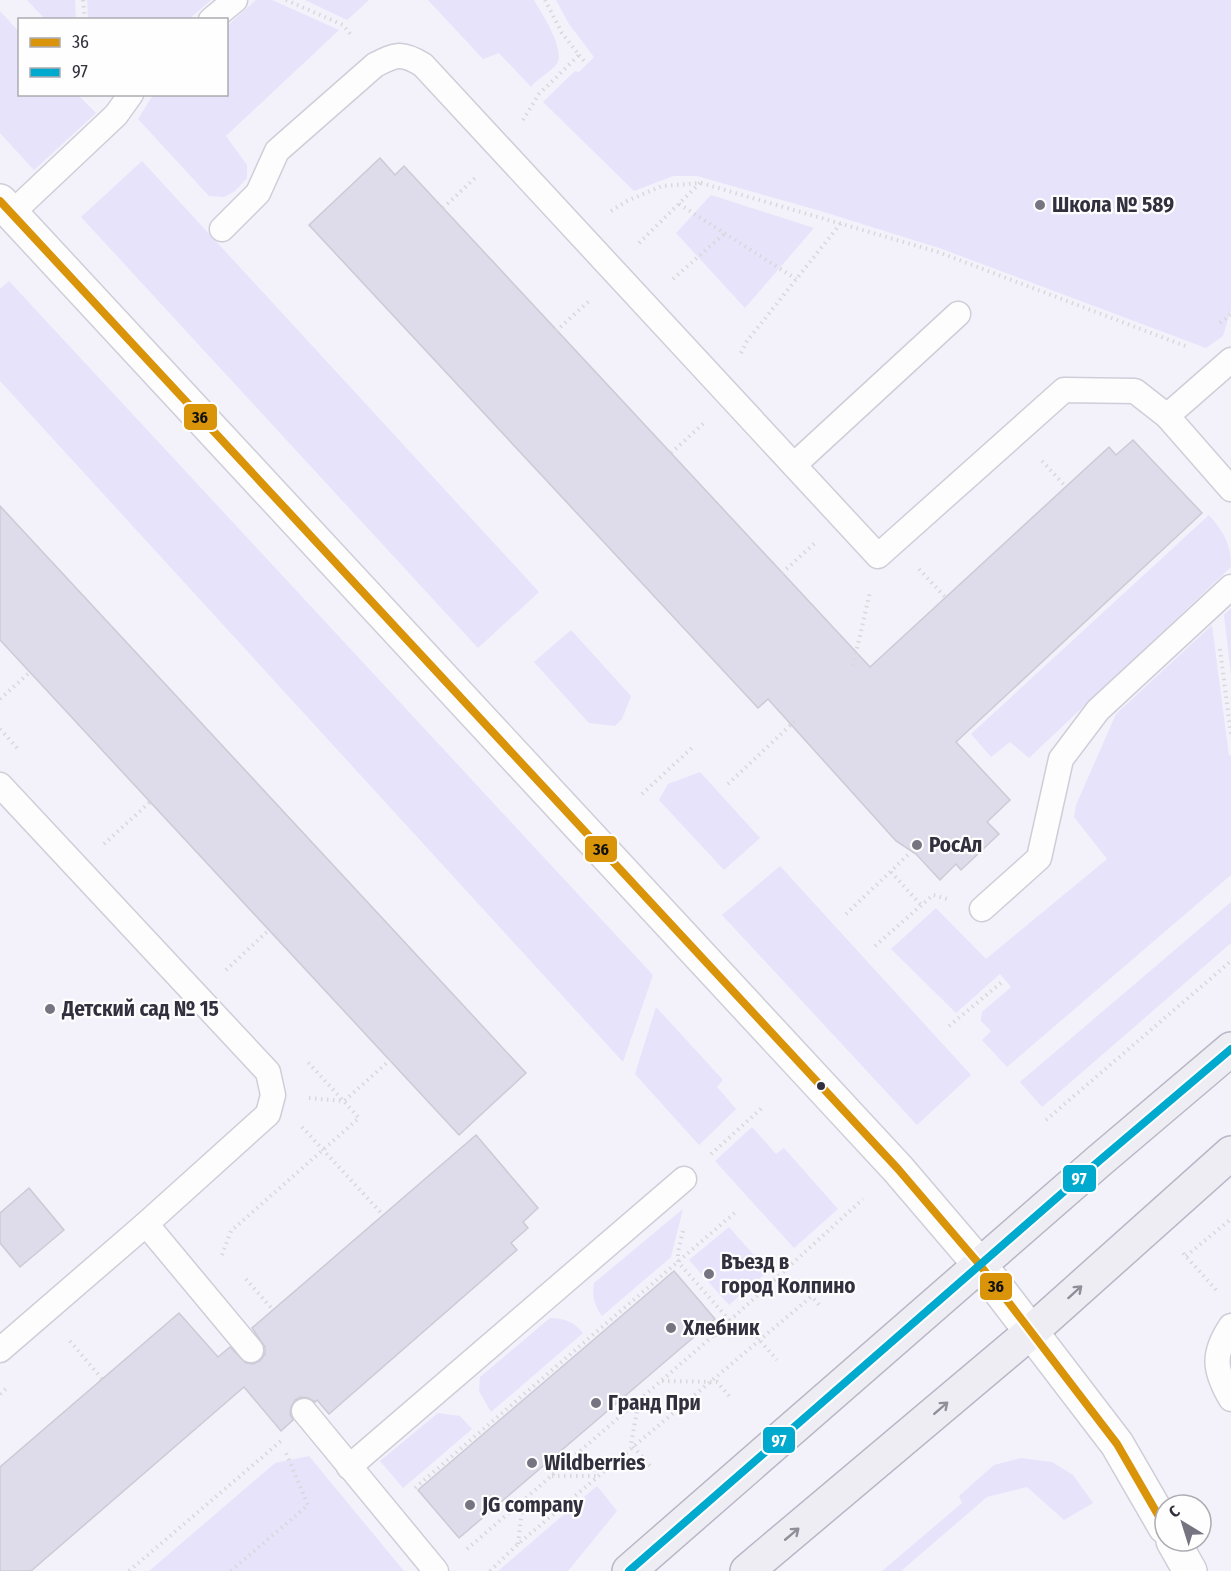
<svg xmlns="http://www.w3.org/2000/svg" width="1231" height="1571" font-family="'Fira Sans Condensed',sans-serif">
<style>
.green{fill:#e6e3fb}
.building{fill:#dedcea;stroke:#cccad5;stroke-width:1.5}
.lines{fill:none;stroke-linecap:round;stroke-linejoin:round}
.lane-casing{stroke:#cfced8;stroke-width:27}
.secondary-casing{stroke:#cfced8;stroke-width:36}
.primary-casing{stroke:#b9b6c6;stroke-width:36}
.path{stroke:#d8d8db;stroke-width:4;stroke-dasharray:1.5 4.5;stroke-linecap:butt}
.lane{stroke:#fdfdfe;stroke-width:24}
.secondary{stroke:#fdfdfe;stroke-width:33}
.primary{stroke:#eeedf4;stroke-width:33}
.bus-1-casing{stroke:#fefefe;stroke-width:12}
.bus-2-casing{stroke:#fefefe;stroke-width:12}
.bus-1{stroke:#d99409;stroke-width:8}
.bus-2{stroke:#00a9ce;stroke-width:8}
.oneway{stroke:#908e99}
.poi-dot{fill:#767480;stroke:#fefefe;stroke-width:2}
.bus-dot{fill:#32303e;stroke:#fefefe;stroke-width:2}
.labels{text-anchor:middle;dominant-baseline:central;stroke-width:4.5;stroke-linejoin:round;paint-order:stroke}
.poi-label{font-size:21px;font-weight:bold;fill:#32303e;stroke:#fefefe;text-anchor:start}
.line-badge{stroke:#fefefe;stroke-width:2}
.badge-label{font-size:16px;text-anchor:middle;font-weight:bold;fill:#fff}
.pale-badge-label{font-size:16px;text-anchor:middle;font-weight:bold;fill:#111}
</style>
<rect width="100%" height="100%" fill="#f3f2fa"/>
<!-- green -->
<g class="green">
<path d="M27,0H75L76,19H45Z"/>
<path d="M87,0H211L188,20L88,19Z"/>
<path d="M256,0H272L339,30L226,136L247,165V178L235,191L224,197L209,196L138,119L153,95L226,94L227,26Z"/>
<path d="M305,0H369L347,20Z"/>
<path d="M428,0H534C542,14 567,51 556,65C549,73 538,78 531,87L499,53L483,59Z"/>
<path d="M556,0H1231V310L1223,336L1206,348L942,249L824,212L697,176H673L634,191L543,102L575,71L579,72L594,57L569,24Z"/>
<path d="M0,11L19,32L20,94L78,95L96,113L34,170L0,133Z"/>
<path d="M142,161L539,592L478,648L81,217Z"/>
<path d="M711,195L814,228L745,308L676,233Z"/>
<path d="M9,281L653,975L623,1062L0,381V289Z"/>
<path d="M1209,515C1224,533 1231,543 1231,567L1029,758L1010,742L991,757L971,734Z"/>
<path d="M1231,608V675L1224,615Z"/>
<path d="M1212,625L1229,756L1231,755V875L1007,1067L982,1040L991,1031L981,1021L982,1012L1011,987L1000,974L956,1013L891,949L936,908L986,959L1107,859L1074,817L1076,805L1116,714Z"/>
<path d="M571,630L631,696L622,719L615,726L589,723L534,662Z"/>
<path d="M700,772L760,838L724,870L659,800L668,784Z"/>
<path d="M780,866L971,1075L917,1125L722,915Z"/>
<path d="M1231,902V943L1042,1107L1020,1082Z"/>
<path d="M656,1007L723,1080L717,1087L736,1109L699,1145L635,1074Z"/>
<path d="M752,1127L776,1154L784,1148L838,1209L794,1248L715,1161Z"/>
<path d="M683,1209L671,1257L602,1316C594,1304 592,1297 594,1283Z"/>
<path d="M729,1227L768,1271L729,1305L689,1260Z"/>
<path d="M550,1318C566,1319 573,1321 583,1333L491,1412L479,1391L480,1377Z"/>
<path d="M438,1413L460,1416L472,1429L403,1488L380,1461Z"/>
<path d="M309,1456L404,1571H149L275,1463Z"/>
<path d="M1021,1458L1052,1462L1073,1475L1093,1503L1064,1520L1027,1487L987,1497L901,1571H882L962,1503L959,1496L994,1465Z"/>
<path d="M597,1486L617,1511L568,1571H498Z"/>
</g>
<!-- building -->
<g class="building">
<path d="M380,158L395,175L404,166L870,667L1109,447L1116,455L1133,440L1202,513L956,742L1010,800L987,822L999,834L961,870L956,864L940,880L916,854L896,841L768,699L758,708L309,225Z"/>
<path d="M0,506L526,1073L459,1135L0,640Z"/>
<path d="M476,1135L538,1208L523,1222L528,1228L511,1243L517,1250L329,1414L317,1400L315,1402L308,1398L301,1397L295,1400L291,1407L290,1414L293,1420L281,1431L244,1387L31,1571H0V1467L179,1313L218,1357L230,1347L246,1363L253,1364L260,1361L265,1354V1347L252,1328Z"/>
<path d="M29,1188L64,1230L20,1267L0,1243V1213Z"/>
<path d="M674,1271L715,1319L459,1538L418,1490Z"/>
</g>
<g class="lines">
<!-- lane casing -->
<g class="lane-casing">
<g id="lane">
<path d="M211,20L235,0"/>
<path d="M12,213L116,115L131,94"/>
<path d="M222,229L258,193L277,151L375,65C396,54 402,52 423,65L878,556L1064,390L1135,391L1167,416L1231,489"/>
<path d="M1167,416L1231,360"/>
<path d="M794,465L958,314"/>
<path d="M0,785L268,1072L273,1095L268,1114L146,1224L0,1350"/>
<path d="M982,909L1039,858L1061,759L1098,710L1231,587"/>
<path d="M146,1224L251,1350"/>
<path d="M1231,1326C1212,1354 1214,1370 1231,1399"/>
<path d="M304,1411L436,1571"/>
<path d="M349,1467L684,1179"/>
</g>
</g>
<!-- secondary casing -->
<g class="secondary-casing">
<g id="secondary">
<path d="M0,201L898,1169L980,1265L1117,1444L1165,1527"/>
<path d="M1173,1541L1190,1571"/>
</g>
</g>
<!-- primary casing -->
<g class="primary-casing">
<g id="primary">
<path d="M629,1571L1099,1161L1231,1049"/>
<path d="M747,1571L1032,1331L1231,1153"/>
</g>
</g>
<!-- path -->
<g class="path">
<path d="M83,0L85,20"/>
<path d="M286,0L343,25L352,36"/>
<path d="M579,55L587,64"/>
<path d="M523,120L539,94L579,55L562,33L545,0"/>
<path d="M679,204L796,279"/>
<path d="M443,208L475,178"/>
<path d="M611,211L627,201L662,186L701,183L938,252L1188,347"/>
<path d="M639,243L700,183"/>
<path d="M673,279L724,234"/>
<path d="M1220,323L1231,314"/>
<path d="M556,331L589,301"/>
<path d="M741,353L747,341L841,223"/>
<path d="M671,453L704,423"/>
<path d="M1042,461L1066,487"/>
<path d="M919,569L945,597"/>
<path d="M782,573L815,543"/>
<path d="M1220,649L1231,735"/>
<path d="M853,666L870,592"/>
<path d="M0,699L30,672"/>
<path d="M0,729L20,751"/>
<path d="M728,784L797,719"/>
<path d="M642,794L694,746"/>
<path d="M104,844L150,802"/>
<path d="M891,872L921,905"/>
<path d="M846,914L911,852"/>
<path d="M875,946L933,895L947,899"/>
<path d="M226,970L269,930"/>
<path d="M949,1026L1002,982"/>
<path d="M309,1098L344,1101L390,1060"/>
<path d="M1046,1120L1231,961"/>
<path d="M302,1127L383,1215"/>
<path d="M711,1154L763,1107"/>
<path d="M683,1231L678,1252V1262L730,1321"/>
<path d="M1183,1253L1218,1292"/>
<path d="M222,1255L231,1231L359,1118L306,1060"/>
<path d="M1186,1256L1231,1219"/>
<path d="M246,1279L273,1310"/>
<path d="M814,1299L821,1307"/>
<path d="M715,1335L756,1336L777,1360"/>
<path d="M70,1341L102,1379"/>
<path d="M662,1381L717,1382L732,1399"/>
<path d="M0,1394L7,1388"/>
<path d="M639,1400L631,1444L652,1468"/>
<path d="M552,1476H599"/>
<path d="M415,1488L738,1210"/>
<path d="M518,1544L523,1501"/>
<path d="M467,1549L714,1335L863,1199"/>
<path d="M129,1571L281,1441"/>
<path d="M231,1571L308,1505L286,1453"/>
<path d="M490,1571L518,1544L812,1296"/>
</g>
<!-- lane -->
<use href="#lane" class="lane"/>
<!-- secondary -->
<use href="#secondary" class="secondary"/>
<!-- primary -->
<use href="#primary" class="primary"/>
<!-- bus-1 casing -->
<g class="bus-1-casing">
<path id="bus-1" d="M0,201L898,1169L980,1265L1117,1444L1165,1527"/>
</g>
<!-- bus-2 casing -->
<g class="bus-2-casing">
<path id="bus-2" d="M629,1571L1099,1161L1231,1049"/>
</g>
<!-- bus-1 -->
<use href="#bus-1" class="bus-1"/>
<!-- bus-2 -->
<use href="#bus-2" class="bus-2"/>
</g>
<!-- one-way arrows -->
<defs><path id="oneway-shaft" d="M-6 0H5M1.5-3L5.5 0L1.5 3" fill="none" stroke-width="1.6" stroke-linecap="round" stroke-linejoin="round" transform="scale(1.5)"/></defs>
<g class="oneway">
<use href="#oneway-shaft" transform="translate(1075 1292) rotate(-42)"/>
<use href="#oneway-shaft" transform="translate(941 1408) rotate(-41)"/>
<use href="#oneway-shaft" transform="translate(792 1534) rotate(-40)"/>
</g>
<!-- markers -->
<g class="poi-dot">
<circle cx="1040" cy="205" r="6"/>
<circle cx="917" cy="845" r="6"/>
<circle cx="50" cy="1009" r="6"/>
<circle cx="709" cy="1274" r="6"/>
<circle cx="671" cy="1328" r="6"/>
<circle cx="596" cy="1403" r="6"/>
<circle cx="532" cy="1463" r="6"/>
<circle cx="470" cy="1505" r="6"/>
</g>
<circle class="bus-dot" cx="821" cy="1086" r="5"/>
<g class="labels">
<!-- poi labels -->
<g class="poi-label">
<text x="1052" y="205">Школа № 589</text>
<text x="929" y="845">РосАл</text>
<text x="62" y="1009">Детский сад № 15</text>
<text x="721" y="1262">Въезд в<tspan x="721" dy="24">город Колпино</tspan></text>
<text x="683" y="1328">Хлебник</text>
<text x="608" y="1403">Гранд При</text>
<text x="544" y="1463">Wildberries</text>
<text x="482" y="1505">JG company</text>
</g>
</g>
<g class="line-badge">
<rect x="183" y="403" width="35" height="28" rx="6" fill="#d99409"/>
<rect x="584" y="835" width="34" height="28" rx="6" fill="#d99409"/>
<rect x="1062" y="1164" width="35" height="29" rx="6" fill="#00a9ce"/>
<rect x="979" y="1272" width="34" height="29" rx="6" fill="#d99409"/>
<rect x="762" y="1426" width="34" height="28" rx="6" fill="#00a9ce"/>
</g>
<g class="badge-label">
<text x="1079" y="1184">97</text>
<text x="779" y="1446">97</text>
</g>
<g class="pale-badge-label">
<text x="200" y="423">36</text>
<text x="601" y="855">36</text>
<text x="996" y="1292">36</text>
</g>
<!-- legend -->
<rect x="18" y="18" width="210" height="78" fill="#fefefe" stroke="#acacb1" stroke-width="1.5"/>
<rect x="30" y="38" width="30" height="9" fill="#d99409" stroke="#acacb1" stroke-width="1.5"/>
<text x="72" y="48" font-size="18" fill="#32303e">36</text>
<rect x="30" y="68" width="30" height="9" fill="#00a9ce" stroke="#acacb1" stroke-width="1.5"/>
<text x="72" y="78" font-size="18" fill="#32303e">97</text>
<!-- north arrow -->
<g transform="translate(1183 1523) rotate(322)"><circle r="28" fill="#fefefe" stroke="#acacb1" stroke-width="1.5"/>
<path d="M0-4.5L10 22L0 15L-10 22Z" fill="#767480"/>
<text y="-9" font-size="16" font-weight="bold" text-anchor="middle" fill="#32303e">С</text>
</g>
</svg>
